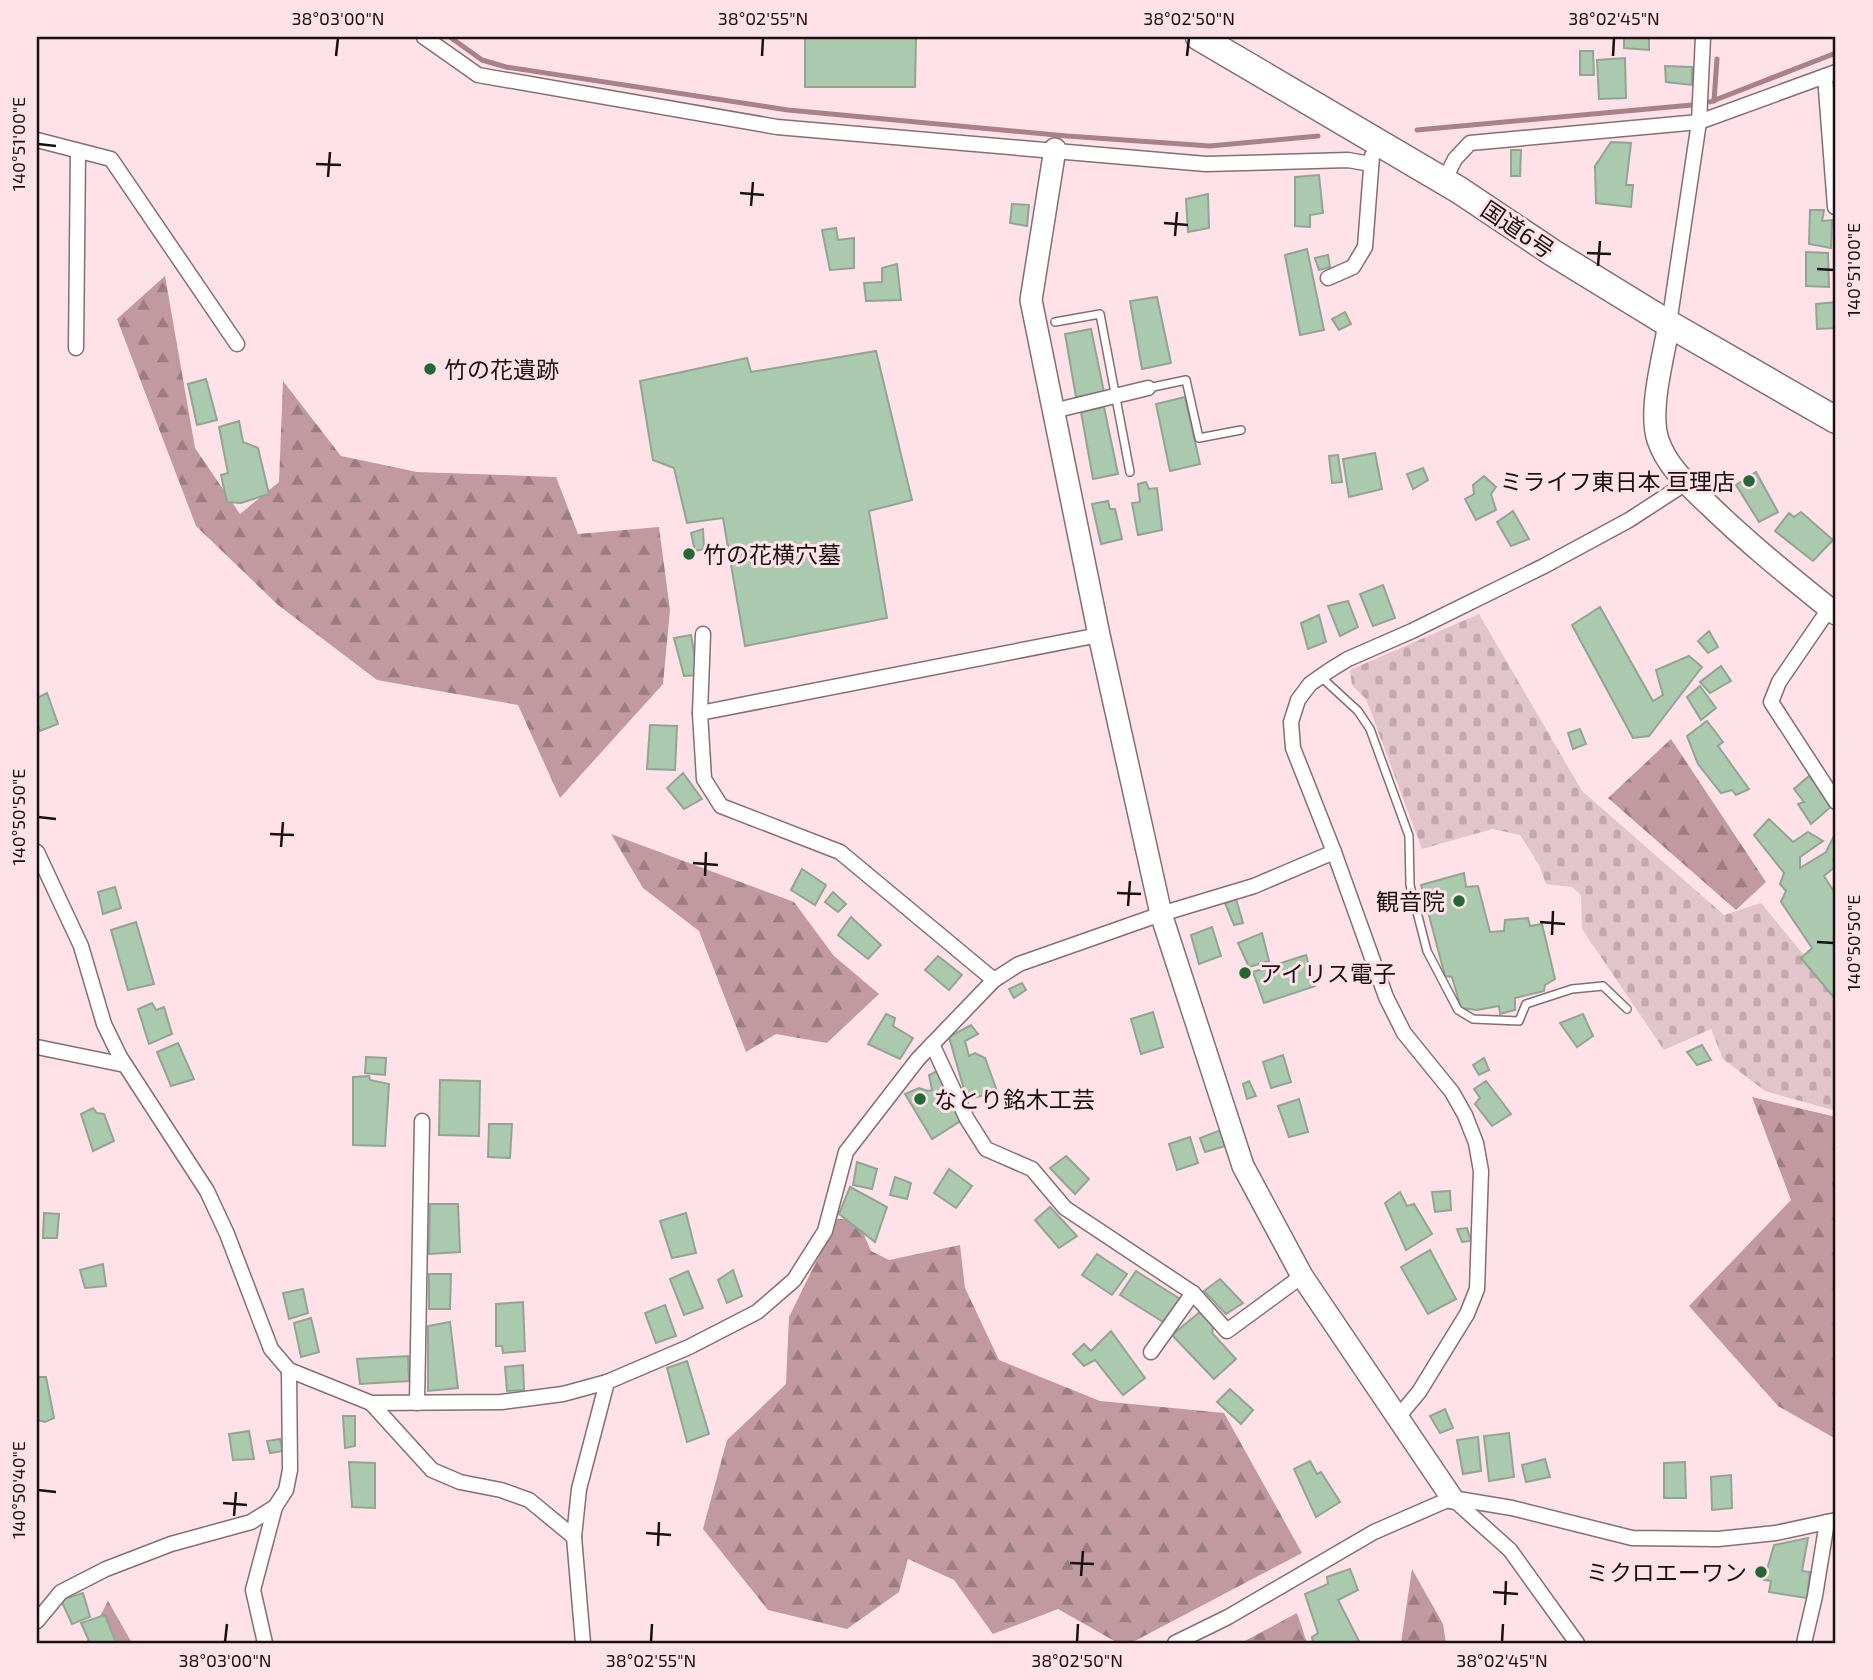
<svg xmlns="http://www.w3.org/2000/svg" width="1873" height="1680" font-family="'Exo 2','Noto Sans JP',sans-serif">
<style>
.forest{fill:url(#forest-firs)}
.cemetery{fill:url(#cemetery-stones)}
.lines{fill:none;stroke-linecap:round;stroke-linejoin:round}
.stream{stroke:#a88189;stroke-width:5}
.building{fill:#abc9af;stroke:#92a494;stroke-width:2}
.lane-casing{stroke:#866e72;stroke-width:10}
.street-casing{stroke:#866e72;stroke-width:17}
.secondary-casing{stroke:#866e72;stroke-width:24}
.highway-casing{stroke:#866e72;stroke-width:29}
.lane{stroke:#fff;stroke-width:7}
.street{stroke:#fff;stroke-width:14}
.secondary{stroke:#fff;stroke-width:21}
.highway{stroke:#fff;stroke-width:26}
.ticks{fill:none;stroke:#191012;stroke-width:2.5}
.poi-dot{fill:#226935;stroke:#fee2e7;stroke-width:2.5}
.labels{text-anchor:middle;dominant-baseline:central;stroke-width:6;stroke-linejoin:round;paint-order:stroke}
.street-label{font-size:23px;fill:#191012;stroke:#fee2e7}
.poi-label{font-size:23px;fill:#191012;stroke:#fee2e7;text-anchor:start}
.neatline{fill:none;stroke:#191012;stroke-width:2.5}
.ticks-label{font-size:18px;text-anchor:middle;fill:#191012}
</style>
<defs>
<pattern id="forest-firs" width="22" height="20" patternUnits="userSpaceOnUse" patternTransform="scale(1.75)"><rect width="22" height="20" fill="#c199a0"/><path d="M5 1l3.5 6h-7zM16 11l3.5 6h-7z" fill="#9c7b81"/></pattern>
<pattern id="cemetery-stones" width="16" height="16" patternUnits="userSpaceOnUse" patternTransform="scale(1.75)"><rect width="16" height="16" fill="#e1c5ca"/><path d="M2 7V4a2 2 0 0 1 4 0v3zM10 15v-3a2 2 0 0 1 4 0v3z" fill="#c0a8ac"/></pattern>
</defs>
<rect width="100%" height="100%" fill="#fee2e7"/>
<!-- forest -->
<g class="forest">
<path d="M165,276L195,448L240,514L279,482L283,381L341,456L417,472L556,477L578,534L659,527L670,610L663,684L560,798L518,705L377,680L278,605L196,526L117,319Z"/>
<path d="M1671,739L1766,882L1736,910L1608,798Z"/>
<path d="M611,834L794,902L834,956L879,994L827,1043L776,1034L746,1052L699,931L643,888Z"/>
<path d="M1752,1097L1836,1117V1439L1778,1406L1689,1306L1791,1200Z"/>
<path d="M837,1219H857L871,1251L889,1260L960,1245L965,1288L999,1360L1100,1401L1224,1413L1302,1553L1131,1643H1118L1058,1609L993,1634L954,1580L908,1559L899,1592L847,1629L768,1610L703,1529L727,1440L786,1384L789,1317Z"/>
<path d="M1412,1569L1443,1624L1446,1643H1401Z"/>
<path d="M108,1601L132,1643H86Z"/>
<path d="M1297,1613L1307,1643H1241Z"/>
</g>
<!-- cemetery -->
<path class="cemetery" d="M1479,614L1582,791L1724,915L1761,903L1836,994V1111L1765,1091L1723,1059L1711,1029L1664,1050L1582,929L1581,895L1572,887L1546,884L1539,865L1520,835L1492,829L1422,849L1366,699L1352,685L1350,670Z"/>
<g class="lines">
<!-- stream -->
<g class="stream">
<path d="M450,37L482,60L506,67L788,110L1067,136L1210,146L1318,136"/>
<path d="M1714,101L1717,59"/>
<path d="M1710,102L1836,53"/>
<path d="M1417,130L1692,105"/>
</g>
</g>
<!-- building -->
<g class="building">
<path d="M805,37H916L915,87H805Z"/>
<path d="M1624,37H1649V50L1624,48Z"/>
<path d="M1580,51H1593L1594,75H1580Z"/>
<path d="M1625,58L1626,98L1599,99L1597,60Z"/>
<path d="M1665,66L1692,67V85L1666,82Z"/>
<path d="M1611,142L1631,143L1626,185H1633L1631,207L1596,203L1595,166Z"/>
<path d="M1511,150H1521L1520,176H1511Z"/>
<path d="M1319,175L1323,213L1310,215V227L1295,226V177Z"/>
<path d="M1208,194L1209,228L1188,232L1186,199Z"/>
<path d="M1012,204L1029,205L1027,226L1010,223Z"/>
<path d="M1810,210H1824L1822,221L1832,220L1831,248L1809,244Z"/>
<path d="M836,228L838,240L854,238V268L830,270L822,230Z"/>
<path d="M1307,249L1324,330L1300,335L1285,255Z"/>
<path d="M1806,252L1828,253L1829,287L1806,286Z"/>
<path d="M1328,255L1330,267L1319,270L1315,258Z"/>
<path d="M897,264L901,300L866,301L864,283L882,282V268Z"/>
<path d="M1157,297L1171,363L1142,369L1130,301Z"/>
<path d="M1836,302V328L1817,329L1816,304Z"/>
<path d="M1345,312L1351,324L1339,330L1332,319Z"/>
<path d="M1091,329L1104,392L1076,397L1065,334Z"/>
<path d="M876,351L912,500L869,511L887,618L745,646L723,518L687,523L674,468L653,460L640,381L747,358L751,372Z"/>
<path d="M206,379L217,420L197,425L188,384Z"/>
<path d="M1185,397L1200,464L1170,471L1156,404Z"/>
<path d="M1104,407L1118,474L1093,479L1081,412Z"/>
<path d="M239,421L243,442L258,448L269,494L241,503L227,502L221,475L228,473L219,427Z"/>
<path d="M1375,453L1382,489L1349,497L1343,459Z"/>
<path d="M1338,455L1342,482L1332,483L1329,456Z"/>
<path d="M1423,468L1428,480L1413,489L1407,474Z"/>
<path d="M1756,472L1778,512L1759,522L1736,485Z"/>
<path d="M1484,476L1496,487L1491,494L1496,510L1476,520L1465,499L1474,494L1473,485Z"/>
<path d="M1146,482L1149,489L1157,488L1162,530L1138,535L1132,503L1140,502L1138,484Z"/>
<path d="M1108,501L1110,509H1115L1122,539L1101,544L1092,504Z"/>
<path d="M1513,511L1529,539L1511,546L1497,522Z"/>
<path d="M1801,512L1833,540L1813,561L1775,531L1789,513L1794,517Z"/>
<path d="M703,529L704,549L695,551L691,533Z"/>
<path d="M1383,585L1395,618L1373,626L1360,594Z"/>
<path d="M1348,601L1358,627L1340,636L1328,606Z"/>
<path d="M1600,607L1653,701L1663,695L1656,670L1689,656L1702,667L1649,736L1633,738L1572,625Z"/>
<path d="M1319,615L1326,642L1308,649L1301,623Z"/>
<path d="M1709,631L1718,647L1708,653L1698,641Z"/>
<path d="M691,635L698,675L684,676L674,638Z"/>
<path d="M1721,666L1731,681L1710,693L1700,682Z"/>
<path d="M1700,686L1716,708L1701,720L1687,697Z"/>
<path d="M47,693L58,724L40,731L37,723V698Z"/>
<path d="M1707,721L1723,742L1718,746L1749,789L1736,795L1732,790L1721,793L1698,764L1687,736Z"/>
<path d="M650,725L677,726L675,770L647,769Z"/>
<path d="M1580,729L1586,744L1573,749L1568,733Z"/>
<path d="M683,773L702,799L684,809L667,788Z"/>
<path d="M1809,776L1833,805L1811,824L1798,804L1804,802L1794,789Z"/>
<path d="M1769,819L1793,842L1808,832L1823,841L1800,857V868L1826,852L1836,832V858L1833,860L1836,866L1824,876L1836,895V1000L1801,958L1812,948L1781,902L1786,891L1780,884L1784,873L1754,835Z"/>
<path d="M802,869L826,885L815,905L791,890Z"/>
<path d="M1464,873L1466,887L1478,886L1490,932L1504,931L1505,920L1528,918L1530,926L1542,924L1555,979L1545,985L1544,991L1515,998V1010L1500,1014L1499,1006L1477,1010L1461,1008L1452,977L1445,976L1421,885Z"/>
<path d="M115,887L121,908L103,914L98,892Z"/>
<path d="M833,892L846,904L838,912L825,902Z"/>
<path d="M1236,899L1243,923L1234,925L1225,903Z"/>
<path d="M851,917L881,945L868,959L838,935Z"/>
<path d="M136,922L154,984L128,990L111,930Z"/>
<path d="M1212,927L1221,956L1199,964L1191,935Z"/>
<path d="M1262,933L1269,961L1249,967L1238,943Z"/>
<path d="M1306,955L1315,986L1264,1003L1253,972Z"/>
<path d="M938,956L962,975L949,990L925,970Z"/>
<path d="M1022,983L1026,990L1014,998L1009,989Z"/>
<path d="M152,1003L156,1010L164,1007L172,1034L149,1044L138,1009Z"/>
<path d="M1153,1012L1163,1047L1141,1054L1131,1019Z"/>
<path d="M886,1014L895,1018L893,1026L913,1038L900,1059L868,1044Z"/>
<path d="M1583,1014L1593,1036L1577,1047L1560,1023Z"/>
<path d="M971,1025L978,1034L965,1041L969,1056L975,1053L985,1058L997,1091L967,1100L949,1037Z"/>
<path d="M178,1043L194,1079L171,1086L157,1052Z"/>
<path d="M1702,1045L1711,1060L1697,1065L1687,1052Z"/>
<path d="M1283,1055L1291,1082L1271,1088L1263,1062Z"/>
<path d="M366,1057L386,1058L385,1075L365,1073Z"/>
<path d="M1484,1058L1489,1070L1479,1075L1473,1065Z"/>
<path d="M939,1070L962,1120L932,1139L905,1094L919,1088L928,1091L932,1090L929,1075Z"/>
<path d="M369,1076L370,1080L389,1084L385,1146L353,1145V1077Z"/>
<path d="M440,1080L480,1081L479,1136L439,1135Z"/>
<path d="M1249,1081L1256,1096L1247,1099L1243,1084Z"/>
<path d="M1486,1081L1511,1114L1492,1126L1475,1104L1480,1098L1474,1089Z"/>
<path d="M1299,1099L1308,1132L1289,1137L1278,1106Z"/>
<path d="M93,1108L97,1113L104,1114L114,1141L93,1151L81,1114Z"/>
<path d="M489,1124H512L510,1158L488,1157Z"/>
<path d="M1221,1130L1225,1146L1205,1152L1200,1138Z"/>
<path d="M1190,1137L1198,1163L1177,1170L1169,1144Z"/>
<path d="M1066,1156L1089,1179L1075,1194L1050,1168Z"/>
<path d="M857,1162L877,1169L872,1189L853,1185Z"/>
<path d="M949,1169L972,1186L956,1208L934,1193Z"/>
<path d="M895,1177L911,1183L907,1199L890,1195Z"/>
<path d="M850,1187L887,1207L875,1242L839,1214Z"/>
<path d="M1450,1191L1451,1210L1435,1212L1432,1192Z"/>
<path d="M1400,1192L1407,1206L1414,1204L1432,1234L1406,1250L1385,1203Z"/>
<path d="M430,1204H458L460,1252L429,1254Z"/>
<path d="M1050,1207L1077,1236L1059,1248L1035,1220Z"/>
<path d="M44,1213L59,1214L57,1238H43Z"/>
<path d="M686,1213L696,1253L672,1258L660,1221Z"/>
<path d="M1467,1228L1471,1241L1462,1242L1457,1229Z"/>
<path d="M1430,1250L1456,1299L1428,1314L1401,1267Z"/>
<path d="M1097,1254L1127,1274L1112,1295L1082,1275Z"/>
<path d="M103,1264L106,1286L85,1288L80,1270Z"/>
<path d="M733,1270L742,1296L727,1303L718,1280Z"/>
<path d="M688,1271L703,1308L684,1315L670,1279Z"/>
<path d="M1136,1271L1180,1299L1163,1322L1120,1295Z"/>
<path d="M429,1274H451L450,1309H429Z"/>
<path d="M1220,1279L1243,1303L1226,1314L1204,1291Z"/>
<path d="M303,1289L308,1313L289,1319L283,1293Z"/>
<path d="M523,1302L525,1351L503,1353L502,1346H496V1304Z"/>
<path d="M665,1305L676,1336L656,1343L645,1313Z"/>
<path d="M1201,1311L1214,1323L1212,1333L1236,1359L1214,1379L1172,1335Z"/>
<path d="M311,1318L319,1352L301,1357L294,1323Z"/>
<path d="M450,1322L458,1388L428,1391V1326Z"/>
<path d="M1111,1331L1145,1378L1123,1395L1095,1360L1084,1366L1073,1354L1084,1344L1091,1351Z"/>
<path d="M408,1356L409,1381L360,1384L357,1359Z"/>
<path d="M687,1361L709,1434L687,1442L667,1368Z"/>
<path d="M523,1365L524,1390L507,1391L505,1367Z"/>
<path d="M37,1377H46L54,1418L45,1422L37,1420Z"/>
<path d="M1230,1389L1253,1410L1241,1424L1217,1402Z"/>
<path d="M1445,1409L1453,1428L1440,1433L1430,1416Z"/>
<path d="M343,1416H355V1446L345,1448Z"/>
<path d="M249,1431L254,1459L233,1460L229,1434Z"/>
<path d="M1509,1433L1514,1477L1489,1481L1484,1436Z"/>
<path d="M1478,1437L1481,1471L1463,1474L1457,1440Z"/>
<path d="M280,1439L283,1451L270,1453L267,1441Z"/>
<path d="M1545,1459L1550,1477L1526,1482L1522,1465Z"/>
<path d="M1310,1461L1317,1474L1321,1472L1340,1502L1316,1517L1294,1469Z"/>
<path d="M349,1462L375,1463V1508L352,1507Z"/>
<path d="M1685,1462L1686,1498H1664V1463Z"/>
<path d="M1731,1475L1732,1508L1712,1510L1711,1477Z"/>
<path d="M1808,1538L1802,1571L1810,1572L1807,1598L1769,1592L1771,1581L1764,1580L1774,1545Z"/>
<path d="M1350,1569L1358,1590L1338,1600L1360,1643H1313L1312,1637L1318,1633L1305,1594L1328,1584L1327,1577Z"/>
<path d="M83,1593L90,1617L72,1624L61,1600Z"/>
<path d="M105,1615L116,1642L90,1643L81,1623Z"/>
</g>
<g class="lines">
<!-- lane casing -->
<g class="lane-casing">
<g id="lane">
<path d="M1055,322L1100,314L1130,472"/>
<path d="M1148,388L1186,380L1199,438L1241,430"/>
<path d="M1321,677L1358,711L1370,729L1409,836L1410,885L1427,951L1458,1010L1473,1019L1519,1021L1526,1004L1572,989L1603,986L1627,1009"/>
</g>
</g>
<!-- street casing -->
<g class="street-casing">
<g id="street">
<path d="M424,37L478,75L777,127L1206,164L1348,160L1371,164"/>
<path d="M1825,76L1835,207"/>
<path d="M37,140L111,159L237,344"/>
<path d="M1444,181L1455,159L1470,143L1699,122L1836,72"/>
<path d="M1328,278L1353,267L1365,247L1372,156"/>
<path d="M1669,324L1699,122L1703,37"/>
<path d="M76,348L78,151"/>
<path d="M1053,411L1148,388"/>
<path d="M1829,609L1779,682L1771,702L1836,802"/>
<path d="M703,634L700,713L704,779L721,806L840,852L994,980"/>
<path d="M700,713L1099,635"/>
<path d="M37,852L81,946L104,1024L120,1057L207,1191L227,1234L271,1349L289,1370L371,1403L501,1402L563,1394L607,1382L689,1347L757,1312L794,1280L825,1231L846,1152L918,1059L994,980L1019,964L1161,914L1254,886L1334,852"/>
<path d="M932,1044L967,1119L986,1149L1032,1169L1065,1208L1193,1293L1227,1331L1302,1276"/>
<path d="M37,1047L125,1065"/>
<path d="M1151,1352L1193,1293"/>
<path d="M371,1403L432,1470L460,1482L501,1490L529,1500L574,1537"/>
<path d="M417,1403L422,1121"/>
<path d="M1398,1417L1419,1392L1438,1361L1467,1314L1477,1289L1481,1171L1476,1143L1465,1115L1452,1092L1404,1033L1386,997L1334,852L1293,748L1291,722L1298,700L1310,684L1330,670L1348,659L1412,631L1544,566L1629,520L1686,483"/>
<path d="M1453,1499L1510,1550L1577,1643"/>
<path d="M37,1621L61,1592L106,1569L171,1544L251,1522L275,1507L286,1490L290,1470L289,1370"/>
<path d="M265,1643L253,1590L275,1507"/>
<path d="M583,1643L574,1537L579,1489L607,1382"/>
<path d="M1175,1643L1228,1617L1374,1532L1452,1498L1512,1508L1632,1538L1718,1539L1776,1533L1836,1520"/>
<path d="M1804,1643L1815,1596L1827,1522"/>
</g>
</g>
<!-- secondary casing -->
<g class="secondary-casing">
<g id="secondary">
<path d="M1055,149L1031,300L1099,635L1161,914L1243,1166L1302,1276L1452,1498"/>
<path d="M1669,324C1664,355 1648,410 1658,440C1667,467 1690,487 1710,506C1750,545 1793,579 1836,614"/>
</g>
</g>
<!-- highway casing -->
<g class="highway-casing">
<path id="highway" d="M1199,37L1459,190L1553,253L1669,324L1836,420"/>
</g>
<!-- lane -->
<use href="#lane" class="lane"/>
<!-- street -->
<use href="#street" class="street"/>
<!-- secondary -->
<use href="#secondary" class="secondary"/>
<!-- highway -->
<use href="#highway" class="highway"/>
</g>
<!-- ticks -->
<path class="ticks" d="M336,56L338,38M762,56L763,38M1187,56L1189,38M1613,56L1614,38M38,144L56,146M316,164L341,165M328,177L330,152M740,193L764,195M751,206L753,182M1164,223L1188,225M1175,236L1177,212M1587,253L1611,254M1598,266L1600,241M1817,269L1834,270M38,817L56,819M270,834L294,835M281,847L283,822M693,863L718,865M705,876L706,852M1117,893L1141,894M1128,906L1130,881M1540,922L1565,924M1552,935L1553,911M1817,942L1834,943M38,1490L56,1492M223,1503L247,1505M234,1516L236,1492M646,1533L671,1535M658,1546L659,1522M1070,1563L1094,1564M1081,1576L1083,1551M1493,1592L1518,1594M1505,1605L1506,1581M225,1642L227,1624M651,1642L652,1624M1077,1642L1078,1624M1502,1642L1503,1624"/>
<!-- markers -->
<g class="poi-dot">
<circle cx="430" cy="369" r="7"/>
<circle cx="1749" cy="481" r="7"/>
<circle cx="689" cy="554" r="7"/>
<circle cx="1459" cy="901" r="7"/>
<circle cx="1245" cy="973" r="7"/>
<circle cx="920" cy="1099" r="7"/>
<circle cx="1761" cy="1572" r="7"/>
</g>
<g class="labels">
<!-- street labels -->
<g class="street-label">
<text transform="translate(1518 229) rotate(34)">国道6号</text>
</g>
<!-- poi labels -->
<g class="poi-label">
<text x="444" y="369">竹の花遺跡</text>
<text x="1735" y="481" text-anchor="end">ミライフ東日本 亘理店</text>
<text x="703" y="554">竹の花横穴墓</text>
<text x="1445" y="901" text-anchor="end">観音院</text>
<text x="1259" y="973">アイリス電子</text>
<text x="934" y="1099">なとり銘木工芸</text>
<text x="1747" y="1572" text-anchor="end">ミクロエーワン</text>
</g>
</g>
<!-- border -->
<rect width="1873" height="1680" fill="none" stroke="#fee2e7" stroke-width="77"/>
<rect x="38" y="38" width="1796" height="1604" class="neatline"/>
<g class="ticks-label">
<text x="338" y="25">38°03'00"N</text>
<text x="763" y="25">38°02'55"N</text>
<text x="1189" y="25">38°02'50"N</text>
<text x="1614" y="25">38°02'45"N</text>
<text transform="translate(19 144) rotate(-90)" y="6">140°51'00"E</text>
<text transform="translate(1854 270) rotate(-90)" y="6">140°51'00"E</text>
<text transform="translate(19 817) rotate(-90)" y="6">140°50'50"E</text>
<text transform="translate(1854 943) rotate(-90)" y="6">140°50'50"E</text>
<text transform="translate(19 1490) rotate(-90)" y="6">140°50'40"E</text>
<text x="225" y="1667">38°03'00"N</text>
<text x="651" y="1667">38°02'55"N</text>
<text x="1077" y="1667">38°02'50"N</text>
<text x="1502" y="1667">38°02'45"N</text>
</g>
</svg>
